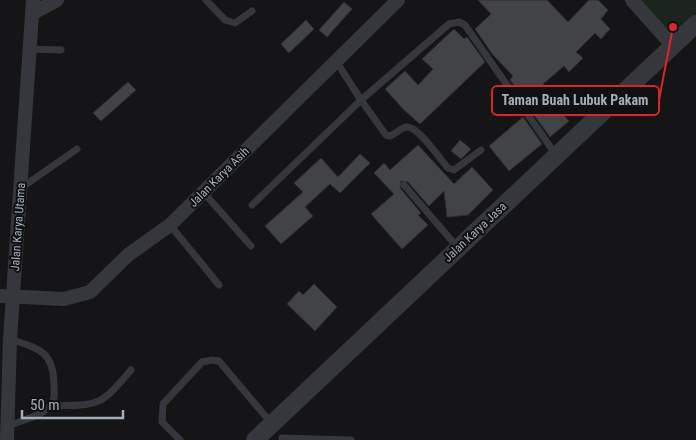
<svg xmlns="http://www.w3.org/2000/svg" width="696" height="440" font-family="'Roboto Condensed',sans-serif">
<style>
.green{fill:#1c251d}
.building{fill:#414347;stroke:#2f2f33}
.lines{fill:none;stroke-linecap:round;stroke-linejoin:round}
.service{stroke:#36373c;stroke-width:7}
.minor{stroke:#36373c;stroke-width:14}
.tertiary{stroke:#36373c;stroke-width:18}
.labels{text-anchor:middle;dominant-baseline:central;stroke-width:4;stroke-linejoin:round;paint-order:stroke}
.street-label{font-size:12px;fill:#a5adb9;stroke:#101012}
.leader{fill:none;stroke:#d62828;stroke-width:2}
.callout-dot{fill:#d62828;stroke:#101012;stroke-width:2}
.callout{fill:#101012;stroke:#d62828;stroke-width:2}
.callout-label{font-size:14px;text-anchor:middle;font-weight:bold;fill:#a5adb9}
</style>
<rect width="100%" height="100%" fill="#151517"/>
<!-- green -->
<path class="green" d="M636,0H696V16L673,38Z"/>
<!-- building -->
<g class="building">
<path d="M478,0H547L568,22L589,0H598L608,10L601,19L610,29L601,39L595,33L576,52L583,58L569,72L564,66L543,84L556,98L549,100L569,121L550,137L531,111L533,109L510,80L513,76L493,55L475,29L491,14Z"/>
<path d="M344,2L352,9L327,37L319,30Z"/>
<path d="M306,20L314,29L289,53L281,44Z"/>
<path d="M454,29L464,39L467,37L485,62L420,124L404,110L385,89L405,71L418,85L433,69L422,59Z"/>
<path d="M128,82L136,90L101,121L93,113Z"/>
<path d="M523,117L542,144L509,171L489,146Z"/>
<path d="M460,140L471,149L461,159L451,151Z"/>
<path d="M418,145L454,184L472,167L493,190L468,215L447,217L444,191L429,206L408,182L401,181L400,188L421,213L418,215L428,225L402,249L371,214L394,194L374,173L384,163L390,170Z"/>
<path d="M360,154L370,163L340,193L330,184L305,207L313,216L281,244L265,226L303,192L294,183L321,158L338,177Z"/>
<path d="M314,284L337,307L315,331L287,304L299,291L303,295Z"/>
</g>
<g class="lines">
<!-- service -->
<g class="service">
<path d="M206,0L225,20L235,23L252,11"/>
<path d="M29,49L61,50"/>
<path d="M481,150L454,170L448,168C440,159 419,127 407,127C402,127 395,134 390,136L386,135L361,100L449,24L459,22L465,25L556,155"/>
<path d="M404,185L458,248"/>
<path d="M21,188L77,149"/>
<path d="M204,193L251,246"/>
<path d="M252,205L361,100L336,61"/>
<path d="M170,225L219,285"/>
<path d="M50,406C99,404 98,409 131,370"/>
<path d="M8,426C20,421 42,416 50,406C56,399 54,391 54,383C53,350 37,348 10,339"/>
<path d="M282,438L351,440"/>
<path d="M180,440L162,422L163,404L202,362L212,360L219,361L272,424"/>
</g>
<!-- minor -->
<g class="minor">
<path d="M632,0L673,46"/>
<path d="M33,13L57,0"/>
<path d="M0,296L64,299L90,292L128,255L170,225L398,0"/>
<path d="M7,440L10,339L33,0"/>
</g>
<!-- tertiary -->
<path class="tertiary" d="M255,440L696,24"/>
</g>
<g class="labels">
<!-- street labels -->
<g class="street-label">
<text transform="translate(219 177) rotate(-45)">Jalan Karya Asih</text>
<text transform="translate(18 227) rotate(-86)">Jalan Karya Utama</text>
<text transform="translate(475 232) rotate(-43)">Jalan Karya Jasa</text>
</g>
</g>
<!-- callouts -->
<path class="leader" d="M673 27L659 100"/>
<circle class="callout-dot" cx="673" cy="27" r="5"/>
<rect class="callout" x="492" y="86" width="167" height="29" rx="5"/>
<g class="callout-label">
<text x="575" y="105">Taman Buah Lubuk Pakam</text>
</g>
<!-- scale -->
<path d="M22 410v8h101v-8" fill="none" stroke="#a5adb9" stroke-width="2.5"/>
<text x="30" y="410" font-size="15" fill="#a5adb9" stroke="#101012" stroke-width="4" paint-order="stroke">50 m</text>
</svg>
